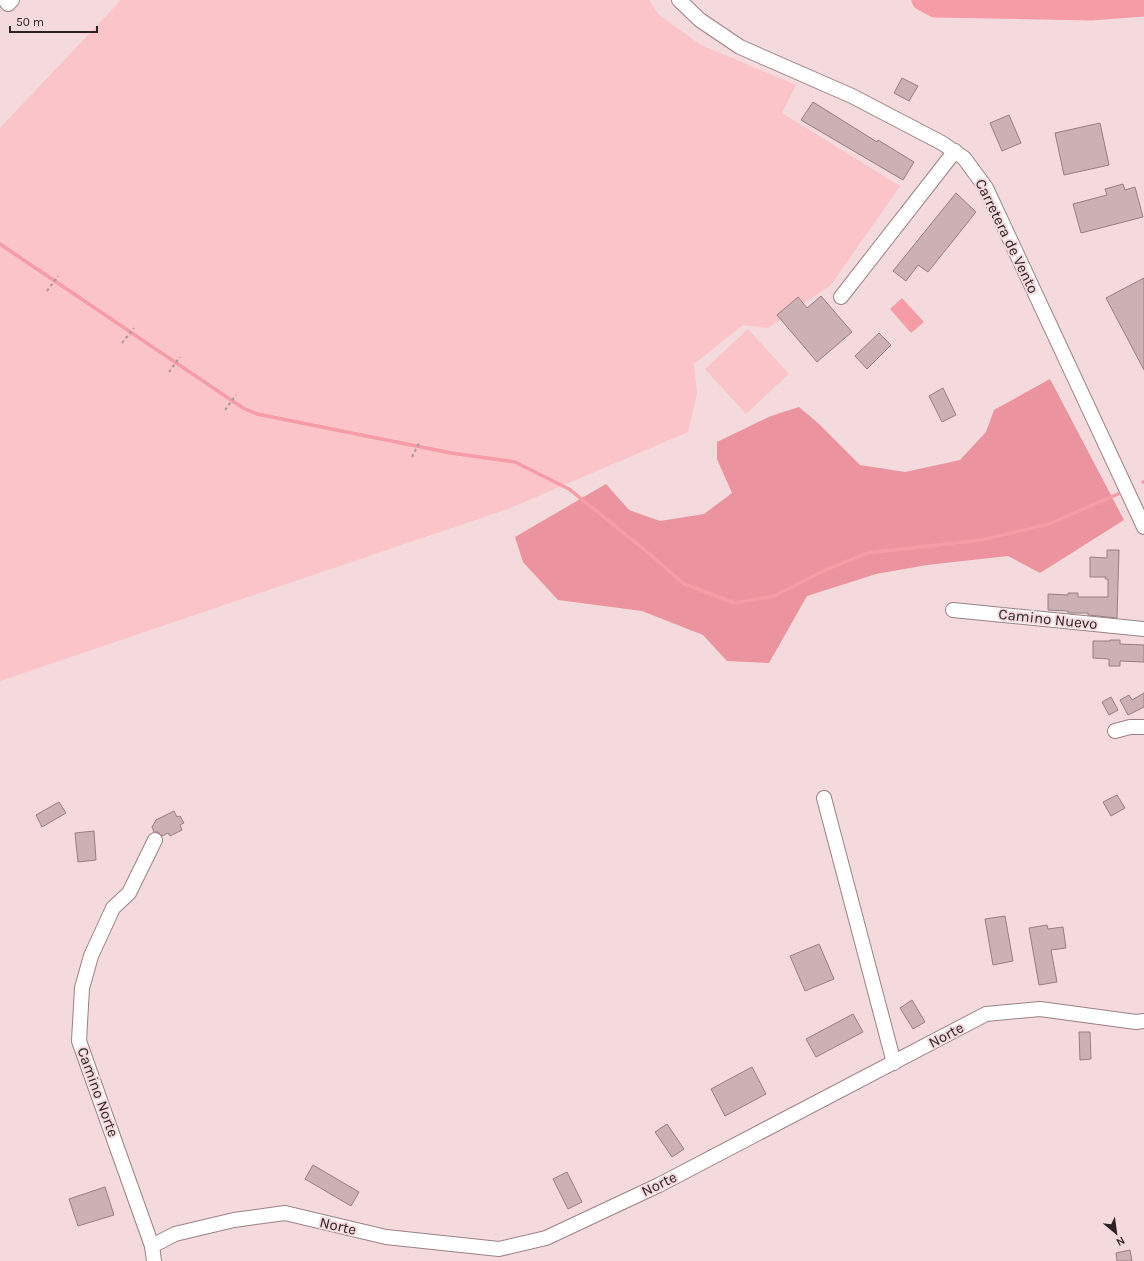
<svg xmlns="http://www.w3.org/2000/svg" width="1144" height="1261" font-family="Karla,sans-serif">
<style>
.green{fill:#fbc4c9}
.forest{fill:#eb939e}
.water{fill:#f59ca7}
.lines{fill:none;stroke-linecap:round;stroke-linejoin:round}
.stream{stroke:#f59ca7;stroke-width:3.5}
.river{stroke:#f59ca7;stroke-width:21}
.building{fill:#cbb1b4;stroke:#967f81}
.minor-casing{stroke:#9a8284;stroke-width:16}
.path{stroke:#aa9698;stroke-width:2;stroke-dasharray:3 3;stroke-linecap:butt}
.minor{stroke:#fff;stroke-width:14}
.labels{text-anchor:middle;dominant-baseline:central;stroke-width:4;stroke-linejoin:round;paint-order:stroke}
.street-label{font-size:15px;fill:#2c2223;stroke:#f4dadc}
</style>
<rect width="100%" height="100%" fill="#f4dadc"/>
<!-- green -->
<g class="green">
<path d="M121,0H649L659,15L701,45L796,85L782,113L900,186L831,285L768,328L743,325L694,364L697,393L688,432L508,509L0,681V128Z"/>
<path d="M748,329L789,374L746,414L705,369Z"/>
</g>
<!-- forest -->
<g class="forest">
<path d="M1086,0H1144V11Z"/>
<path d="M1050,379L1124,520L1040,573L1008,556L927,565L876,574L807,596L769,663L727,661L703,635L642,611L558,600L523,562L515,537L606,484L629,510L660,521L704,514L732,493L717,459V442L771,416L799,407L818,423L860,465L905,472L960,460L986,432L994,410Z"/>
</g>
<!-- water -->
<path class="water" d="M902,298L924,322L911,333L890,309Z"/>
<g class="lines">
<!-- stream -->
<g class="stream">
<path d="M0,244L243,408L257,414L451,453L515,462L569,489L651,555L684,584L735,603L774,596L823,571L867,553L981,540L1049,524L1118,494"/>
<path d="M1143,482H1144"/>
</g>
<!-- river -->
<path class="river" d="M922,0L935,7L1091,10L1144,6"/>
</g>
<!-- building -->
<g class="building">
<path d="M902,78L918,86L909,101L894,93Z"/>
<path d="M813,102L877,142L878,140L914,162L903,180L801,120Z"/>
<path d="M1009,115L1021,143L1002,151L990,123Z"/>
<path d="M1100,123L1109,165L1064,175L1055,133Z"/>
<path d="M1123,184L1125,190L1135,187L1143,217L1081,233L1073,204L1107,195L1105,189Z"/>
<path d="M956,193L976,212L928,272L918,265L906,281L893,271Z"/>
<path d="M1144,278V370L1106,298Z"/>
<path d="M821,296L852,332L817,362L777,315L798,297L807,308Z"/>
<path d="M879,333L891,345L867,369L855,356Z"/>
<path d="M943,388L956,415L942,422L929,396Z"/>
<path d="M1107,550H1119L1117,618L1088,615V613H1068V611L1048,610V594L1068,595V593H1078V597H1108V579H1105L1106,577H1090V557L1107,558Z"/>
<path d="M1110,640H1120V644L1144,645V662L1120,661V666H1109V659L1093,658V641H1110Z"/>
<path d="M1144,693V707L1128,715L1120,700L1129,695L1132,700Z"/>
<path d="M1111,697L1118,710L1109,715L1102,702Z"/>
<path d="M1117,795L1125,808L1111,816L1103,802Z"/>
<path d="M59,802L66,813L42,827L36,815Z"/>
<path d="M174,811L177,817L180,816L184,823L180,825L182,830L170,836L168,833L162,836L158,832H154L152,827L156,820Z"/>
<path d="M94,831L96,860L78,862L75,833Z"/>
<path d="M1005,916L1013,961L993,965L985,919Z"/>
<path d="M1047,925L1048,929L1063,927L1066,948L1051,950L1057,982L1039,985L1029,928Z"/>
<path d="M819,944L834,979L805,991L790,956Z"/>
<path d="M912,1000L925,1022L913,1029L900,1008Z"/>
<path d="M853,1014L863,1032L816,1057L806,1039Z"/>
<path d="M1079,1032H1090L1091,1059L1080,1060Z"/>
<path d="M752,1067L766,1094L725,1116L711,1089Z"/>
<path d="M667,1124L684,1149L672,1157L655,1132Z"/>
<path d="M313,1165L359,1192L351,1206L305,1179Z"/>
<path d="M567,1172L582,1202L568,1209L553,1179Z"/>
<path d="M105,1187L114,1215L78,1226L69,1199Z"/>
<path d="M1130,1250L1132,1261H1117L1116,1253Z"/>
</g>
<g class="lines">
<!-- minor casing -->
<g class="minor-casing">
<g id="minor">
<path d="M5,0L8,4L12,0"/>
<path d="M679,0L700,20L740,47L852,96L942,143L964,158L986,188L1144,527"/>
<path d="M841,297L955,151"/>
<path d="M953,610L1144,629"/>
<path d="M1115,731L1130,727H1144"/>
<path d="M824,798L894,1063"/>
<path d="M152,1246L175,1234L234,1220L285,1213L386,1237L499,1249L546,1238L659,1185L986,1014L1040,1009L1136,1022L1144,1021"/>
<path d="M154,1261L152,1246L79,1041L82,988L91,956L113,908L129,893L155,840"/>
</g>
</g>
<!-- path -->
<g class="path">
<path d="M47,291L58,276"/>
<path d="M122,343L134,328"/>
<path d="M169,372L180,357"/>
<path d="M225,410L236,395"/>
<path d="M412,457L420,441"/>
</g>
<!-- minor -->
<use href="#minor" class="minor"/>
</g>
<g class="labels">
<!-- street labels -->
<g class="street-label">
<text transform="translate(1007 236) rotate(64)">Carretera de Vento</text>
<text transform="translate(1048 619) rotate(6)">Camino Nuevo</text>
<text transform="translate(946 1035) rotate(-28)">Norte</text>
<text transform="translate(98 1092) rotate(70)">Camino Norte</text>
<text transform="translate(659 1184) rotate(-26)">Norte</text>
<text transform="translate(338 1226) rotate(13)">Norte</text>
</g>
</g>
<!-- north arrow -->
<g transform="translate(1116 1233) rotate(151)" stroke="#f4dadc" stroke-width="3" paint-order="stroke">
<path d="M0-3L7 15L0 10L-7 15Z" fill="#2c2223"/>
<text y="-6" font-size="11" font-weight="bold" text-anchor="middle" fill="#2c2223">N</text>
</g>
<!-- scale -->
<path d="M10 26v6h87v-6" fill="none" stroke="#2c2223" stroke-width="2"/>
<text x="16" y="26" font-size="12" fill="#2c2223" stroke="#f4dadc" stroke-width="3" paint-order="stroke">50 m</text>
</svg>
